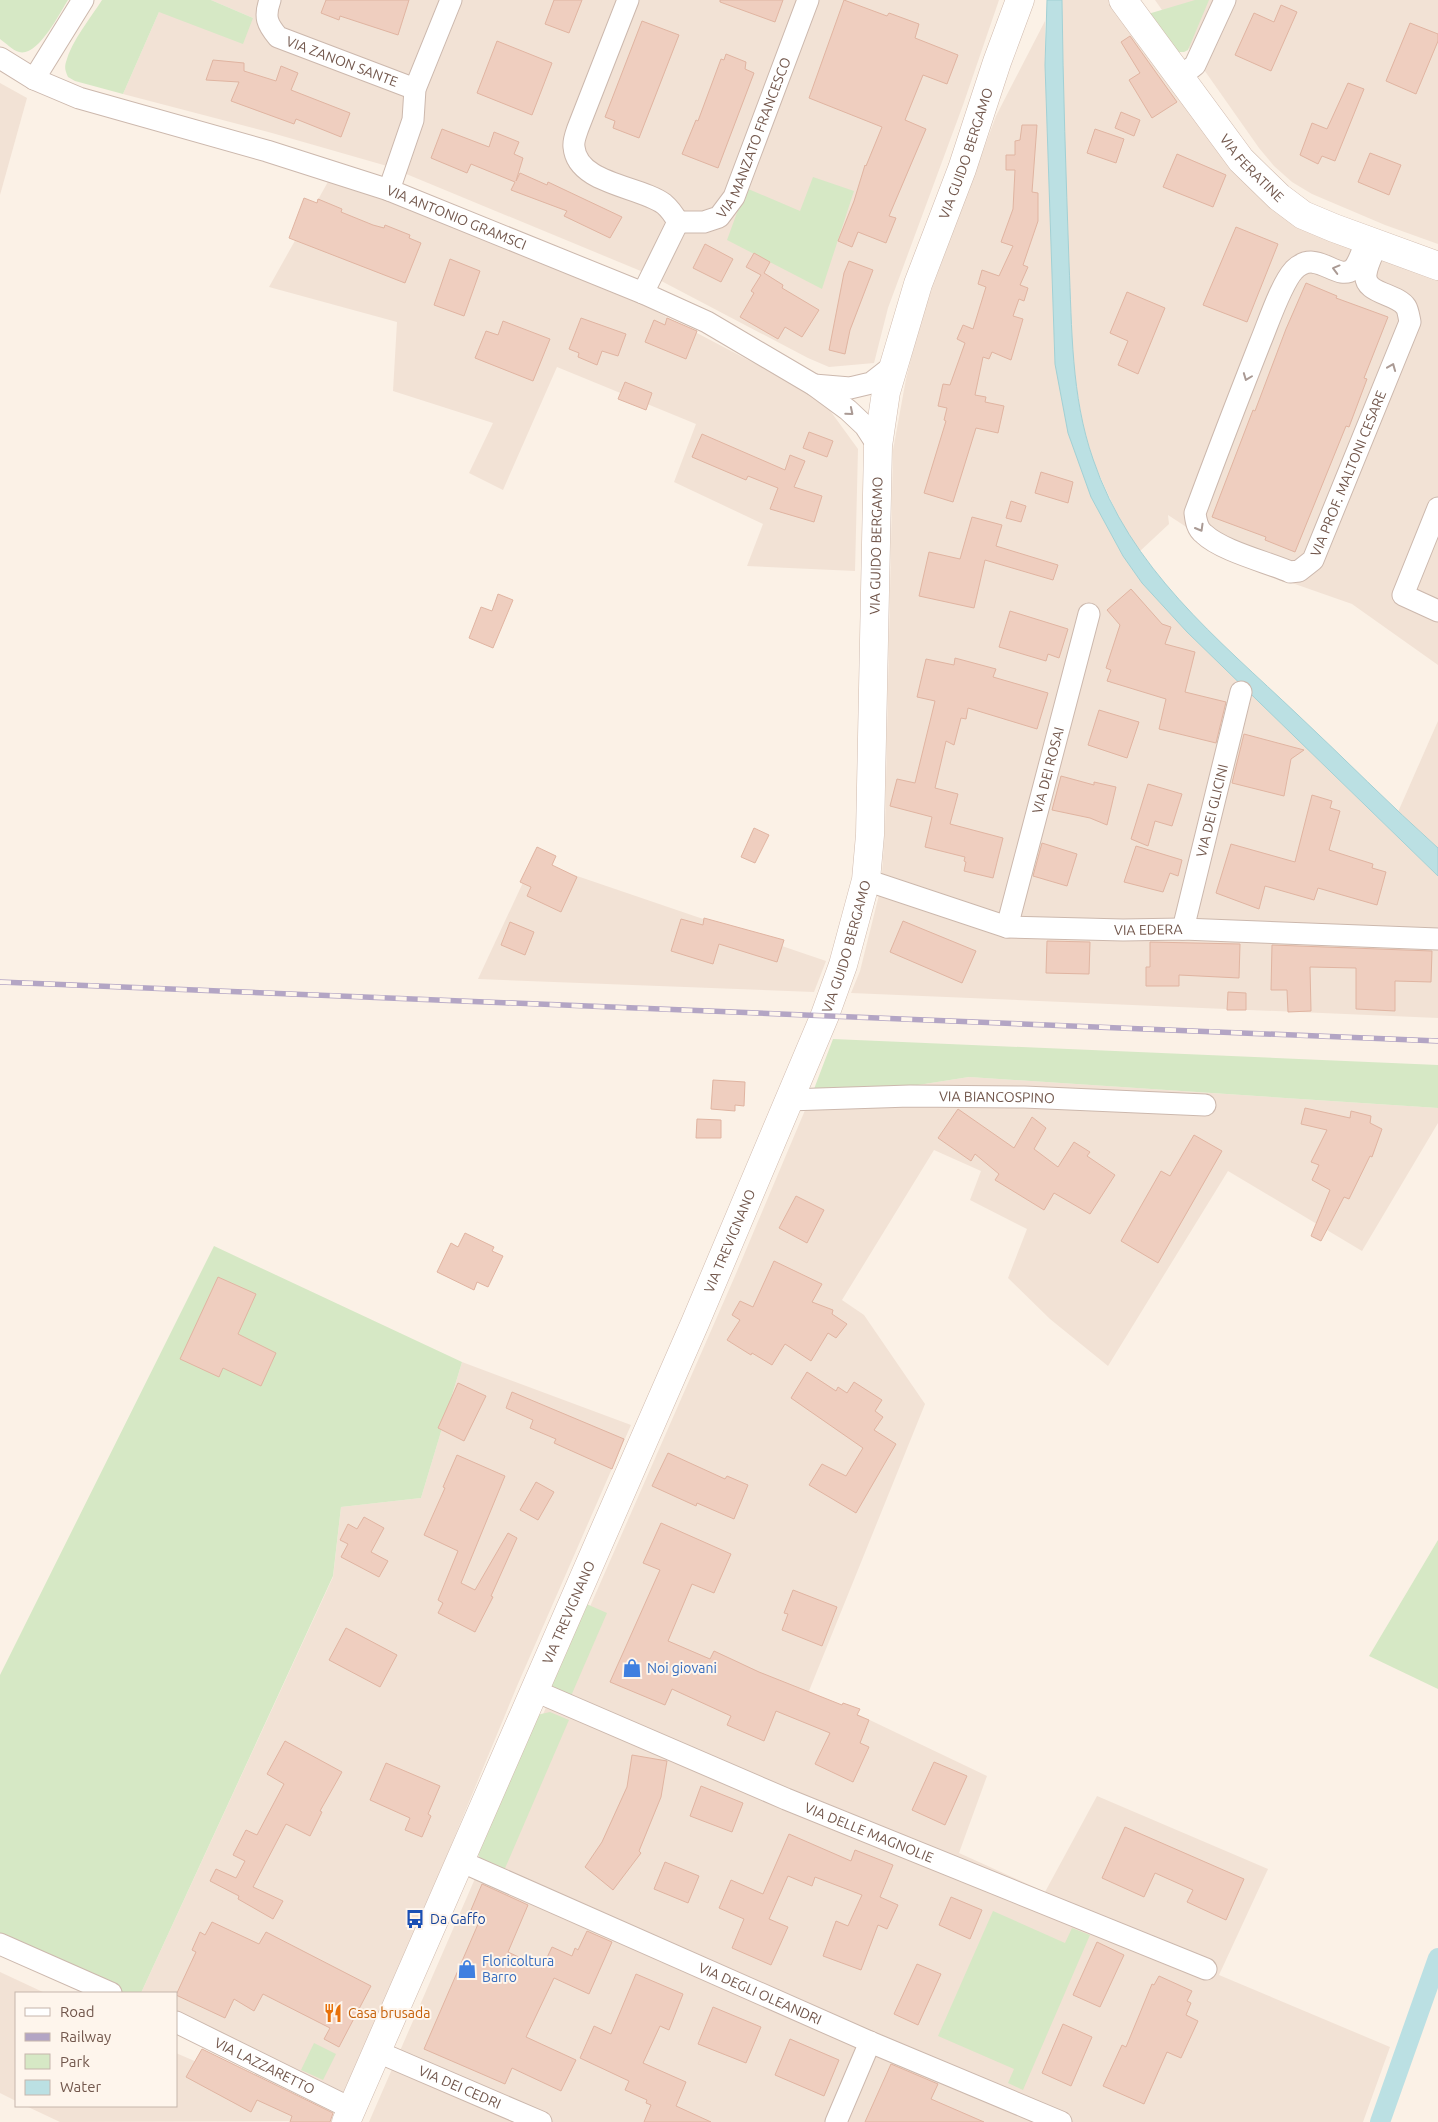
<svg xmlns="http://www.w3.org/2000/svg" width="1438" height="2122" font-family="Ubuntu,sans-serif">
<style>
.residential{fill:#f2e2d5}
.green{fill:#d6e8c5}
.water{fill:#bbe0e3;stroke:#a2d0d4}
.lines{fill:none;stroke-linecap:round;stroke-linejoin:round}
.canal{stroke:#bbe0e3;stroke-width:20}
.building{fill:#efcebf;stroke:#e0b4a1}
.street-casing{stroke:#ccb8ad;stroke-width:23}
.secondary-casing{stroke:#d0baad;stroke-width:29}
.street{stroke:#fff;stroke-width:21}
.secondary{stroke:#fff;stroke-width:28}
.rail-casing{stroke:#b3a5c4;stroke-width:5.5}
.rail{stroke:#fef5ec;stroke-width:4;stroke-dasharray:11;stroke-linecap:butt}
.oneway{stroke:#aa9a94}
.labels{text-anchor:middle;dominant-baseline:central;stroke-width:4;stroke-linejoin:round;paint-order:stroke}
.street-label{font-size:14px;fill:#72574c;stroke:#fef5ec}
.shop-label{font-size:14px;fill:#366cbe;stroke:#fef5ec;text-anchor:start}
.transit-label{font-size:14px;fill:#164399;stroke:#fef5ec;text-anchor:start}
.food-label{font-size:14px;fill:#c56008;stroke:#fef5ec;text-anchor:start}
</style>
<rect width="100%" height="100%" fill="#fbf1e6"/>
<!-- residential -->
<g class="residential">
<path d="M211,0H999L963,105L888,308L874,363L829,367L808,358L648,274L387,166L272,133L123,94L159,12L253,18Z"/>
<path d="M1062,0H1112L1235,164L1438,275V665L1352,604L1249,568L1168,515L1169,524L1139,552L1119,518L1093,461L1083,426L1073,364L1064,138Z"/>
<path d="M1155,0H1438V244L1385,225L1312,194L1292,182L1274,166L1259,148Z"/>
<path d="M1045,21V65L1055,364L1091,497L1123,556L1142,583L1187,632L1438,876V1018L851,993L860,971L881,887L885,828L893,450L906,379L921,318L996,116Z"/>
<path d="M0,83L27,98L0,195Z"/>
<path d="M329,180L377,194L636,301L796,385L818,394L858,449L855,571L747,566L763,524L674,482L696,424L557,367L503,490L469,473L493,423L393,391L397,322L269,287Z"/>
<path d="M1438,721V848L1398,812Z"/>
<path d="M533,861L826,961L814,992L478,979Z"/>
<path d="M969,1077L1438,1108V1123L1362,1251L1228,1171L1108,1366L1050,1319L1008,1278L1027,1229L970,1200L981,1171L934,1150L842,1300L864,1315L925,1404L809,1691L987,1776L959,1853L1045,1892L1097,1796L1268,1869L1219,1975L1390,2047L1363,2122H369L477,1874L549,1700L735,1276L814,1089L899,1088Z"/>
<path d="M462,1362L631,1425L517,1686L445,1860L344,2095L176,2021V1993H141L333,1577L341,1507L421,1498Z"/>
<path d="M0,1972L45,1993H16V2101L0,2093Z"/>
<path d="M176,2053L332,2121L60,2122L26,2106H176Z"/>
</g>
<!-- green -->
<g class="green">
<path d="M0,0H68C59,14 38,57 19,52C12,50 6,43 0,39Z"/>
<path d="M102,0H211L253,18L243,44L159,12L123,94L75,81L68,77C66,72 64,68 66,62C72,40 90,19 102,0Z"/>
<path d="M1195,0H1209L1188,50L1184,52H1176L1148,14Z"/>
<path d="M813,177L854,191L822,289L727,240L746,188L800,211Z"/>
<path d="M833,1039L1438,1065V1108L969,1077L899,1088L814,1089Z"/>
<path d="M214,1246L462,1362L421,1498L341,1507L333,1576L141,1993H115L0,1940V1675Z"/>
<path d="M1438,1540V1689L1369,1656Z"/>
<path d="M582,1602L607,1613L571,1696L546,1683Z"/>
<path d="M550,1712L569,1720L503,1873L483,1863L474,1848L532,1716Z"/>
<path d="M993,1911L1065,1943L1072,1928L1090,1935L1023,2090L1008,2083L1014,2069L938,2036Z"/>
<path d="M314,2043L336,2054L323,2080L301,2070Z"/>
</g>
<!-- water -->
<path class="water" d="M1047,0H1062C1063,88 1066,175 1069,263C1072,328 1071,396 1093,459C1130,569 1217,638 1298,715C1345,759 1390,805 1438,848V876L1187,632L1142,583L1123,556L1091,497L1068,433L1055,364L1045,65Z"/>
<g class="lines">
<!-- canal -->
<path class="canal" d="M1380,2122L1438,1958"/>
</g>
<!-- building -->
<g class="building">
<path d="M326,0H409L398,35L340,16L339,20L321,13Z"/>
<path d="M554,0H582L569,33L545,24Z"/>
<path d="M720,0H783L775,22L720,2Z"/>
<path d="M844,0L887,16L889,13L919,24L915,38L958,55L947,84L923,75L905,120L926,129L889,216L896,218L886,243L858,232L852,247L838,241L854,201L865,165L866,166L882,127L809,98Z"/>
<path d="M1281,5L1297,12L1271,71L1235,55L1254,13L1274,22Z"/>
<path d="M642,21L679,35L639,138L613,128L615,121L605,117Z"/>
<path d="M1410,23L1438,34V41L1416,94L1386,81Z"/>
<path d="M1130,36L1177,102L1152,118L1129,80L1140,73L1121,42Z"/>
<path d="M497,41L552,63L532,115L477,93Z"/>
<path d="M726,54L746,62L745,69L754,73L718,168L682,154L696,120L698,121L721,59L724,60Z"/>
<path d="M213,60L244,63V71L276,81L281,66L298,73L291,90L350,113L341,137L296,119L294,124L231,101L239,82L206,80Z"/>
<path d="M1348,83L1364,89L1335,161L1322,156L1318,164L1300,155L1312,123L1327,129Z"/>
<path d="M1121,112L1140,120L1134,136L1115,128Z"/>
<path d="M1022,125H1037L1032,192L1038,193V221L1023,265L1028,267L1020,285L1028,288L1024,301L1019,299L1013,316L1023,319L1011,360L992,352L989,359L983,357L975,395L986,397L985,402L1004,406L998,433L976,428L953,502L924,493L946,421L944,420L947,408L938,406L943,384L950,385L965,343L957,339L963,325L973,329L986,287L978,284L982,270L999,276L1013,246L1001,242L1013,209L1015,170H1006V155H1015V141L1020,140Z"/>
<path d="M442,129L489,147L494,132L519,142L514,154L523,158L516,181L520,173L547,185L548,182L622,217L610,238L564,216L567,211L511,190L515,182L471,164L467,173L431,158Z"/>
<path d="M1095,129L1124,139L1116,163L1087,153Z"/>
<path d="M1370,153L1401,165L1389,195L1358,182Z"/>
<path d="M1177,154L1226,175L1213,207L1163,187Z"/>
<path d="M304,198L317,203L318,199L342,209L341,212L373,225L384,228L385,225L410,235L409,238L421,243L405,283L289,238Z"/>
<path d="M1236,227L1278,244L1247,322L1203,305Z"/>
<path d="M705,244L733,259L721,282L693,268Z"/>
<path d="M754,253L770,262L764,273L783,285L782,288L819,310L802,337L785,327L778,339L740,317L754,293L751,291L761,275L746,267Z"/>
<path d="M450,259L480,271L464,316L434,305Z"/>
<path d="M849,261L873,270L850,330L845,354L829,350L844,273Z"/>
<path d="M1306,283L1337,296L1336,298L1388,317L1364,378L1367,379L1349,427L1346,426L1295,552L1265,540L1266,537L1212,517L1253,410L1255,411L1286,329Z"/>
<path d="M1127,292L1165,308L1138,374L1118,365L1128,341L1110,333Z"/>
<path d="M581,318L626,334L618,356L602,351L597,365L578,357L579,353L569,349Z"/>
<path d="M667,318L697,331L686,359L645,342L654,320L665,325Z"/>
<path d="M503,321L550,339L533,381L475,358L486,331L498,335Z"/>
<path d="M625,382L652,393L646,410L618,399Z"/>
<path d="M809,432L833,441L827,457L803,448Z"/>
<path d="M702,434L785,470L790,455L805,461L794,487L822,496L814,522L770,509L778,488L748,476L746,480L692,457Z"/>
<path d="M1041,472L1073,482L1068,503L1035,493Z"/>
<path d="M1011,501L1026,506L1021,522L1006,518Z"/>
<path d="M972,517L1002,525L996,546L1058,565L1053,580L985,560L974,608L919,596L929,552L960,559Z"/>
<path d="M1131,589L1162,624L1171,627L1165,644L1195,652L1185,692L1226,702L1216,743L1159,729L1166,699L1107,681L1111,670L1106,668L1120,625L1107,610Z"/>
<path d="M498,594L513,600L493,648L469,638L481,607L492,611Z"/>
<path d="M1010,611L1068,629L1059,658L1048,654L1046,661L999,647Z"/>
<path d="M955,658L996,669L993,677L1048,693L1037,729L968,708L966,719L961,718L954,745L946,741L935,788L958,794L950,824L1003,838L993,878L964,871L966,862L964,861L965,857L925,847L932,817L890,806L897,779L915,783L935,701L917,697L926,659L954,665Z"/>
<path d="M1099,710L1139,722L1127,758L1088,745Z"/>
<path d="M1244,734L1304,750L1291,759L1284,796L1232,783Z"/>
<path d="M1061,776L1094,785V782L1116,787L1107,825L1090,818L1052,810Z"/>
<path d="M1148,784L1182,794L1172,826L1155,821L1148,846L1131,839Z"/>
<path d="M1312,795L1332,801L1330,808L1340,811L1329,850L1373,864L1372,868L1386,872L1377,905L1318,888L1314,900L1265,886L1259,909L1216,893L1231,844L1295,862Z"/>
<path d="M754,828L769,835L755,863L741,857Z"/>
<path d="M1042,843L1077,854L1067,886L1033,876Z"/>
<path d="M1136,846L1182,860L1178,876L1170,873L1163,892L1124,882Z"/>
<path d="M537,847L556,856L552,865L577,877L561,912L527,896L531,887L520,882Z"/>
<path d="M704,918L784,940L777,962L719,944L713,964L671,951L681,919L703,925Z"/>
<path d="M903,921L976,951L962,983L890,952Z"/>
<path d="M510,922L534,932L525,955L501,945Z"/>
<path d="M1047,941L1090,942L1089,974L1046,973Z"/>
<path d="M1150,942L1240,944L1239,978L1179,975V986H1146V967H1150Z"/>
<path d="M1272,945L1432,951L1431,982L1395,981V1011L1356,1009V968L1310,967L1311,1011L1288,1012L1287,990H1271Z"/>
<path d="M1228,992L1246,993V1010H1227Z"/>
<path d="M713,1080L745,1082L744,1106L735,1105V1111L711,1109Z"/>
<path d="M1305,1108L1350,1118L1351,1111L1371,1116L1370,1123L1382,1129L1372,1157L1370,1156L1349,1199L1344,1197L1321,1241L1311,1236L1330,1190L1312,1180L1319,1165L1311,1162L1327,1130L1301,1124Z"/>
<path d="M958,1109L1014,1148L1032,1117L1046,1128L1034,1149L1058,1167L1074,1142L1090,1152L1087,1156L1115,1175L1090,1214L1054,1193L1044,1210L995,1180L999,1174L975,1154L971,1161L938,1138Z"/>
<path d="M697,1119L721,1120V1138H696Z"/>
<path d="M1194,1135L1222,1151L1158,1263L1121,1241L1161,1171L1170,1176Z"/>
<path d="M796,1196L824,1210L807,1243L779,1228Z"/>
<path d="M465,1233L494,1247L492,1251L503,1256L488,1287L477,1282L474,1290L437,1272L451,1243L458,1247Z"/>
<path d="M774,1261L822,1284L812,1302L833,1310L832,1314L847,1324L836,1338L828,1333L811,1361L785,1344L772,1365L752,1353L751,1355L727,1340L740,1320L732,1315L740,1301L753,1307Z"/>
<path d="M218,1277L256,1294L238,1334L276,1353L261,1386L223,1368L219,1377L180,1359Z"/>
<path d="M807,1372L836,1391L838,1387L847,1393L854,1382L882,1400L875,1411L883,1417L874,1430L896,1444L856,1513L809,1485L822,1464L846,1476L863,1448L791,1398Z"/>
<path d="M458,1383L486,1396L464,1441L438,1428Z"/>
<path d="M512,1392L624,1439L612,1469L554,1443L556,1439L530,1428L533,1420L506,1408Z"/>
<path d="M668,1453L725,1479L727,1476L748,1485L734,1519L697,1503L696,1506L652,1486Z"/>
<path d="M457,1455L505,1476L461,1583L475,1590L508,1533L517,1538L491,1596L493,1597L475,1632L438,1613L443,1603L438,1600L458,1551L424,1535L445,1488L443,1487Z"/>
<path d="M536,1482L554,1492L538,1520L520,1510Z"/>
<path d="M364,1517L384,1528L371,1552L388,1561L379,1577L341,1557L348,1544L340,1540L348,1524L357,1529Z"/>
<path d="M661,1523L731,1554L714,1593L692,1584L668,1641L710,1659L714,1651L759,1672L842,1705L843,1703L860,1709L857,1715L869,1720L860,1743L869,1747L853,1782L815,1764L830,1733L776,1711L764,1741L727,1725L731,1716L672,1689L665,1705L610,1682L660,1570L643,1563Z"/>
<path d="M793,1590L837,1607L822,1646L782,1630L788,1614L784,1613Z"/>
<path d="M346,1628L397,1655L380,1687L329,1660Z"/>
<path d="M285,1741L342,1772L320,1811L322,1812L310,1836L286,1824L253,1887L283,1901L273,1919L238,1899L239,1896L210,1881L216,1869L236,1878L245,1861L233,1855L246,1830L257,1835L284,1784L267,1774Z"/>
<path d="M632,1755L667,1761L661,1797L639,1851L641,1853L613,1890L585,1867L602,1842L627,1787Z"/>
<path d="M934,1762L967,1776L945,1825L912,1810Z"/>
<path d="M386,1763L440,1786L428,1814L431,1816L422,1837L405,1830L410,1818L370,1800Z"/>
<path d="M701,1786L743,1803L732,1832L690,1816Z"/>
<path d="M1125,1827L1244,1879L1226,1920L1187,1902L1193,1890L1155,1873L1144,1897L1102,1878Z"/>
<path d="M789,1834L851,1861L855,1850L893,1865L880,1897L898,1905L887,1929L878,1925L861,1970L823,1956L836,1921L848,1926L862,1895L815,1877L812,1886L788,1876L769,1919L788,1927L771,1965L732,1948L744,1919L719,1908L731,1880L763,1894Z"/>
<path d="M665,1862L699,1876L688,1903L654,1889Z"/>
<path d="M482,1884L528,1905L508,1952L542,1968L552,1947L572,1956L575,1948L578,1950L587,1931L612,1942L589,1994L554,1978L526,2037L576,2060L561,2091L512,2068L505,2084L424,2049L482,1915L471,1910Z"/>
<path d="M951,1897L982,1910L970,1939L939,1925Z"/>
<path d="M212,1922L259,1944L266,1932L371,1986L339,2047L324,2039L330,2028L263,1994L254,2011L234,1999L225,2018L176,1995L196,1952L192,1950L200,1932L205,1935Z"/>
<path d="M1097,1942L1124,1955L1100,2007L1073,1995Z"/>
<path d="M917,1964L941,1974L918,2025L894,2014Z"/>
<path d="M636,1974L683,1994L669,2030L660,2026L643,2063L686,2082L676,2106L711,2122H644L651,2105L646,2103L647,2100L625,2090L629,2081L580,2058L594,2026L611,2034Z"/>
<path d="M1159,1976L1192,1991L1187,2001L1191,2003L1186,2015L1198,2021L1181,2058L1167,2052L1144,2104L1103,2086L1122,2045L1126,2047L1152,1984L1154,1985Z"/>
<path d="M713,2007L761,2027L746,2063L698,2044Z"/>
<path d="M1063,2024L1092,2037L1071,2086L1042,2073Z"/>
<path d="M790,2039L839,2060L824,2096L775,2075Z"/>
<path d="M202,2049L333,2113L330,2122H290L292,2116L257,2100L251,2112L186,2077Z"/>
<path d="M891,2064L938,2084L931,2099L984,2122H865Z"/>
</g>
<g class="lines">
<!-- street casing -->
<g class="street-casing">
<g id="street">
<path id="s1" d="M270,0C264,17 267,24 278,37L415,89"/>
<path d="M628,0L578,128C576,134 573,141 574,147C577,184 640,186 664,204C670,209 674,215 678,222"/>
<path id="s2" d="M0,58L34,79L79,98L267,151L389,190L643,293L707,322L814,385L848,410L865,426L878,446"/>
<path d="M1180,77L1195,65L1225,0"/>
<path d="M34,79L83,0"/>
<path d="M389,190L413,120L415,89L451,0"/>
<path id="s3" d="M678,222H704L719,217L734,197L808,0"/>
<path id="s4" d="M1366,241C1363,249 1359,263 1353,269C1337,283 1317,247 1294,270C1281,284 1268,324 1260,343C1238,399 1216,456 1195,513C1196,521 1197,529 1204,534C1222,551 1267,562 1290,572L1299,571L1313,560L1410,322C1409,317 1408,310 1406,307C1397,293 1363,294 1366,274C1367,264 1373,254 1377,244"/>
<path d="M643,293L678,222"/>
<path d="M814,385L850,388L871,383L894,365"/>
<path d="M1438,508L1403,595L1438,611"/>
<path id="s5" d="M866,880L1007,927L1123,930L1183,929L1438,939"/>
<path id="s6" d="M1007,927L1089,614"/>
<path id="s7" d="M1183,929L1241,692"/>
<path id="s8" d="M788,1100L910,1096L1024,1097L1205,1105"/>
<path id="s9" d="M533,1690L786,1799L1206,1969"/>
<path id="s10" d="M460,1861L870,2042L1061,2122"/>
<path d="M0,1944L111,1993"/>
<path id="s11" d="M176,2022L352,2109"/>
<path id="s12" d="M378,2052L541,2122"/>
<path d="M836,2122L870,2042"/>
</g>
</g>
<!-- secondary casing -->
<g class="secondary-casing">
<g id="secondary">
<path id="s13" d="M1123,0L1241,160L1279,197L1303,215L1334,228L1438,266"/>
<path id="s14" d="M346,2122L695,1323L825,1015L843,965L866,880L870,835L878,446L886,392L918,284L962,169L997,62L1020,0"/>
</g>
</g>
<!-- street -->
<use href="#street" class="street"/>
<!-- secondary -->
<use href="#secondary" class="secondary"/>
<!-- rail casing -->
<g class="rail-casing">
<path id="rail" d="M0,982L1438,1041"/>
</g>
<!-- rail -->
<use href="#rail" class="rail"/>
</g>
<!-- one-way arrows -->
<defs><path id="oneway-chevron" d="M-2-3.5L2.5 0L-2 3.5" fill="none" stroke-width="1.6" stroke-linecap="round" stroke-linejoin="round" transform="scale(1.25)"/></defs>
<g class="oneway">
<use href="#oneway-chevron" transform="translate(1336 269) rotate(-165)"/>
<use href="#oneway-chevron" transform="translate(1392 367) rotate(-68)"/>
<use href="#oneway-chevron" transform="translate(1247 377) rotate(111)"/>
<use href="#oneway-chevron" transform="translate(850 412) rotate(40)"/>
<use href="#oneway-chevron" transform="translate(1200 528) rotate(60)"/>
</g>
<!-- icons -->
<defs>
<g id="shop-bare" transform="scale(1.5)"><path d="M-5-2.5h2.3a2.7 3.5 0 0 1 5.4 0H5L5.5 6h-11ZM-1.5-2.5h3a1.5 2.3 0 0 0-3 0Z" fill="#3f7fe0" stroke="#fef5ec" stroke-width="2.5" paint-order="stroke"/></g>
<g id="bus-bare" transform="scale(1.5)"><path d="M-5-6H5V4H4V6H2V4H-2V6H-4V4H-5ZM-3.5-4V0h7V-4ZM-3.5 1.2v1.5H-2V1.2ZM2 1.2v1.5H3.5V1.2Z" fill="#1a4fb4" stroke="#fef5ec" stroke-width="2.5" paint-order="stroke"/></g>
<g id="restaurant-bare" transform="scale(1.5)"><path d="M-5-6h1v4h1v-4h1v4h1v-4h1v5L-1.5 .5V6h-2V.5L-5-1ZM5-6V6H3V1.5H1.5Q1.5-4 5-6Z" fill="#e8710a" stroke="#fef5ec" stroke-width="2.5" paint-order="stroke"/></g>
</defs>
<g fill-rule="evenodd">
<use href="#shop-bare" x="632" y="1668"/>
<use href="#bus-bare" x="415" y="1919"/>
<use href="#shop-bare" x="467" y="1969"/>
<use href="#restaurant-bare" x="333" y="2013"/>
</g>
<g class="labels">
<!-- street labels -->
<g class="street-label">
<text stroke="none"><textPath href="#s1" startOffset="109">VIA ZANON SANTE</textPath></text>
<text stroke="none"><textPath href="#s3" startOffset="129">VIA MANZATO FRANCESCO</textPath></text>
<text stroke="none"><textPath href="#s14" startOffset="2088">VIA GUIDO BERGAMO</textPath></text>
<text stroke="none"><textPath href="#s13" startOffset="212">VIA FERATINE</textPath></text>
<text stroke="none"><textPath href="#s2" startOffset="485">VIA ANTONIO GRAMSCI</textPath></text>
<text stroke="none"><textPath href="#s4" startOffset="596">VIA PROF. MALTONI CESARE</textPath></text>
<text stroke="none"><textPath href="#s14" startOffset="1682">VIA GUIDO BERGAMO</textPath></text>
<text stroke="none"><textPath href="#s6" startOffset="162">VIA DEI ROSAI</textPath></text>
<text stroke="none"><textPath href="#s7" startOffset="122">VIA DEI GLICINI</textPath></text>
<text stroke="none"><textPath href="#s5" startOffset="290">VIA EDERA</textPath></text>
<text stroke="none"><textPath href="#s14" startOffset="1278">VIA GUIDO BERGAMO</textPath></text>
<text stroke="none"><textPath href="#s8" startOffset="209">VIA BIANCOSPINO</textPath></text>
<text stroke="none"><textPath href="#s14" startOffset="961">VIA TREVIGNANO</textPath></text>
<text stroke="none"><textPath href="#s14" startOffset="556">VIA TREVIGNANO</textPath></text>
<text stroke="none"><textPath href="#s9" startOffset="365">VIA DELLE MAGNOLIE</textPath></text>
<text stroke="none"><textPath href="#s10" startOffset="328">VIA DEGLI OLEANDRI</textPath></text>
<text stroke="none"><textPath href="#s11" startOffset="99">VIA LAZZARETTO</textPath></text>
<text stroke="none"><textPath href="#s12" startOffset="89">VIA DEI CEDRI</textPath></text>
</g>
<!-- shop labels -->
<g class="shop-label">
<text x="647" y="1668">Noi giovani</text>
<text x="482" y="1961">Floricoltura<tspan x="482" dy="16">Barro</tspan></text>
</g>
<!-- transit labels -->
<g class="transit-label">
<text x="430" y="1919">Da Gaffo</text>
</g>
<!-- food labels -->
<g class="food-label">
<text x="348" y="2013">Casa brusada</text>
</g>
</g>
<!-- legend -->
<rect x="15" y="1992" width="162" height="115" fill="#fef5ec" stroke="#c6b6ac"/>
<rect x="25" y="2008" width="25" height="8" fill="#ffffff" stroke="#c6b6ac"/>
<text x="60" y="2017" font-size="15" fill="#72574c">Road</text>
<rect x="25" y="2033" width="25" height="8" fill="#b3a5c4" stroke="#c6b6ac"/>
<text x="60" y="2042" font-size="15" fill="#72574c">Railway</text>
<rect x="25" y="2054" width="25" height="15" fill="#d6e8c5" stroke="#c6b6ac"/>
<text x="60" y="2067" font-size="15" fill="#72574c">Park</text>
<rect x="25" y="2080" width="25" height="15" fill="#bbe0e3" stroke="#c6b6ac"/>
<text x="60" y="2092" font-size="15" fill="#72574c">Water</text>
</svg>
